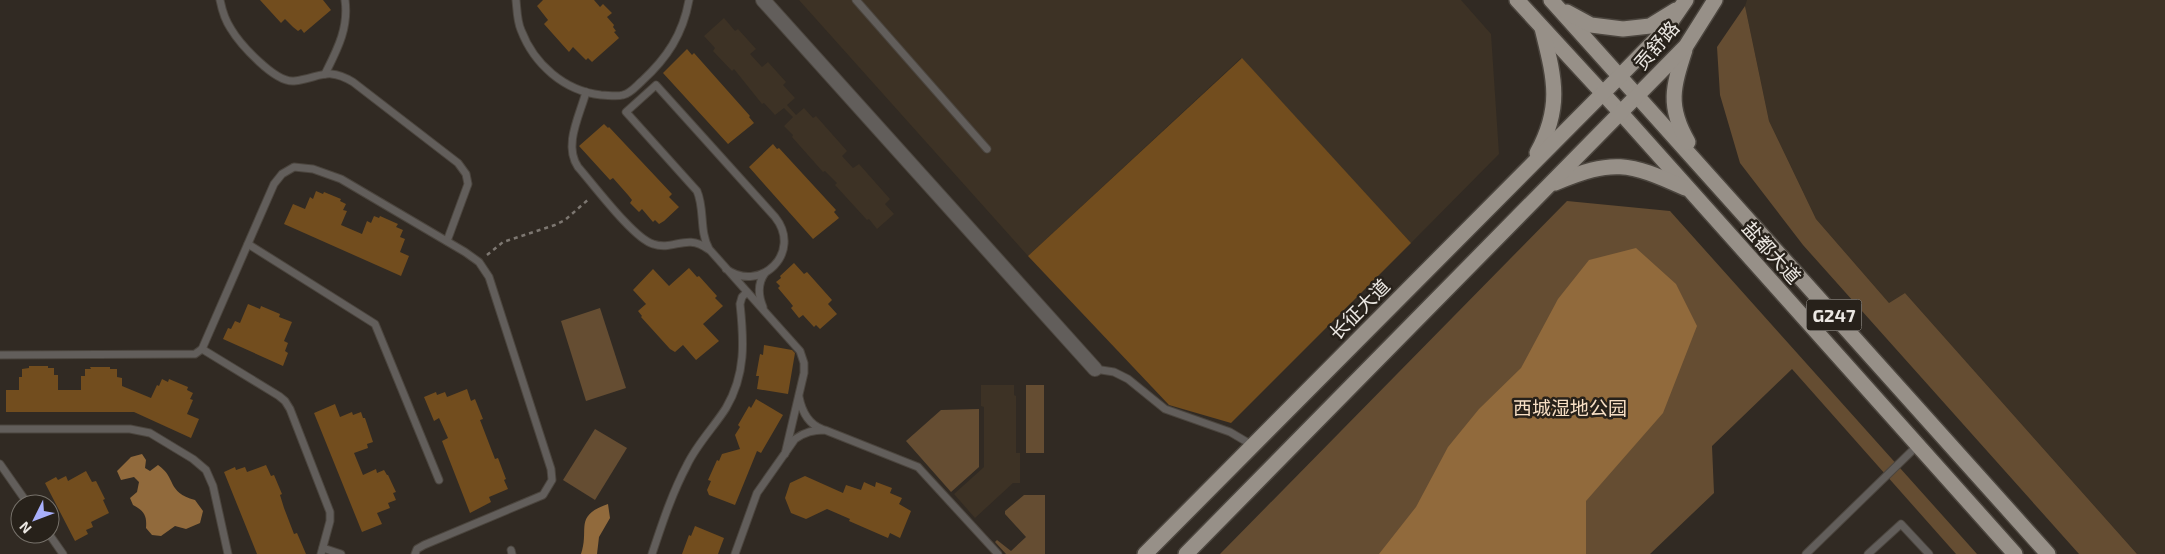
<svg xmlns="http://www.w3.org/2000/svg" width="2165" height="554" font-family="'Exo 2','Noto Sans SC',sans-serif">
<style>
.built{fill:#3d3225}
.green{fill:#654d32}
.water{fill:#916a3c}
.building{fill:#724d1e}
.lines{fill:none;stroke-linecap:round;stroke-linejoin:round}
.lane-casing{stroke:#4b453e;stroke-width:9}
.street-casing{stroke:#4b453e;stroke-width:16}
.primary-casing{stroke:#4b453e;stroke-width:18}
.path{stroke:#7d7771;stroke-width:2.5;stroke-dasharray:4 4;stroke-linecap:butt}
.lane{stroke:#625e5b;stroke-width:7}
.street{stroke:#625e5b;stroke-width:14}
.primary{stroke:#979088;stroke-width:15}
.labels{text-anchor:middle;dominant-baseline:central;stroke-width:5;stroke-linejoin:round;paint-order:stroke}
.shield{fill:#27211a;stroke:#b1aca7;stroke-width:1}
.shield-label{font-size:18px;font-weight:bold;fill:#ece8e3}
.street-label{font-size:19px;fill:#ece8e3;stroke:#27211a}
.park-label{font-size:19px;fill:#f7dfc5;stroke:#27211a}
</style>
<rect width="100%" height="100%" fill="#312a23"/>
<!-- built -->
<g class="built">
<path d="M799,0H1461L1491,34L1499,154L1411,243L1241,58L1028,256Z"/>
<path d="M1747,0H2165V554H2137L1905,293L1889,303L1816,219L1769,121L1745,6Z"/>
<path d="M724,18L735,31L738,29L756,49L750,54L762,67L768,62L786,82L783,85L795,98L787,105L796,115L804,108L813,118L816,116L847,151L842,156L853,168L859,164L890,199L885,204L894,214L877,229L869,219L867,220L835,185L837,183L825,171L823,172L792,137L793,135L784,126L793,117L784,108L775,115L764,103L762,104L734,69L732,71L713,51L715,48L704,36Z"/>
<path d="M981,385H1014V395L1016,396V453H1020V483H1013L975,518L954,494L984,467V407L981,406Z"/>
</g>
<!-- green -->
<g class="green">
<path d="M1745,6L1769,121L1816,219L1889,303L1905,293L2137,554H2079L1803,245L1740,163L1720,95L1717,47Z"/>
<path d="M1567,201L1670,211L1977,554H1956L1792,369L1712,446L1714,493L1650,554H1220Z"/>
<path d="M600,308L626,388L586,401L561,321Z"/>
<rect x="1026" y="385" width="18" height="68"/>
<path d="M979,409V467L951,492L906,441L941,410Z"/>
<path d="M595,429L627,448L595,500L563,480Z"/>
<path d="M1024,495H1045V554H1006L995,542L997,540L1011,551L1026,537L1005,514V511Z"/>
</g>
<!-- water -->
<g class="water">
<path d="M1636,248L1676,284L1697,326L1663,413L1586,501V554H1379L1416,507L1448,447L1479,409L1521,368L1558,299L1589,260Z"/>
<path d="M142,454L146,460L145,468L150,471L158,465C177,478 166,492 195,500L203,511L200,523L186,529L175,526L161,536L152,535L146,528C147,515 144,511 133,505L130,498L137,492L139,482L134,477L121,480L117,471L131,457Z"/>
<path d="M608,504L610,518L599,537L597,554H581C590,529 573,516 608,504Z"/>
</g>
<!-- building -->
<g class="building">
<path d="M260,0H323L331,10L304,33L301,29L298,31L293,27L285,19L281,23Z"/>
<path d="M543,0H594L600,7L603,4L612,13L607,17L614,25L613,27L616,31L614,32L619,38L592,62L588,58L586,60L573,47L569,52L544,24L548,20L537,6Z"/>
<path d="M687,49L692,55L694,53L750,116L749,117L754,123L728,144L663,73Z"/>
<path d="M1242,58L1411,243L1231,423L1169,405L1028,256Z"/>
<path d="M604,124L608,128L609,127L672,194L669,197L679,207L664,221L659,224L655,220L653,222L642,209L639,212L630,203L632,200L628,195L613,178L610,180L579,146Z"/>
<path d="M773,144L777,149L779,148L836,210L834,212L839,218L813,239L749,167Z"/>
<path d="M316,191L323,194L324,192L341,199L340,201L346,204L343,210L347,211L341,225L362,234L367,221L371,223L374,216L379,218L380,216L398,224L396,227L403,230L400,237L405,239L400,252L409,256L401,276L284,224L293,204L305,209L310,197L313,199Z"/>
<path d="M794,263L804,274L807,272L832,300L828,304L837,314L820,329L816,325L814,327L803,315L799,318L791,308L793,306L789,301L778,288L780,286L776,282L781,278L780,276Z"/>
<path d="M689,268L697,277L699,276L717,296L715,298L723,306L703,324L719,341L696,360L683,345L675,352L670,349L641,317L642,316L638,311L646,304L633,290L653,269L669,286Z"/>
<path d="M248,304L260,309L261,306L280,314L279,317L292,322L284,341L288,343L285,351L288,353L283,366L223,339L228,328L231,329L235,321L240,323Z"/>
<path d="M764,345L792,350L795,353L788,394L757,389L759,376H756L760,354L763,355Z"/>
<path d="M29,366H48V368H54V375H58V390H81V376H85V369H91L90,367H110V369H117V377L122,378V386L151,398L157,385L159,386L162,379L168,382L169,379L188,387L187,390L193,393L190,399L193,400L187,414L199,419L191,438L134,412H6V390H19V377H22V369L29,368Z"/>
<path d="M467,389L471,401L475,399L483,419L480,420L495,459L498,458L506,479L504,480L508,489L489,497L491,502L470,513L442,441L448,438L439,418L434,421L424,397L436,392L437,395L445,392L447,397Z"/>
<path d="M756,399L783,415L761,453L757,451L735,505L709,495L707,490L711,481L708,480L717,460L719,461L722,454L740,449L735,435L740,427L738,425L749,406L751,408Z"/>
<path d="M335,404L340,417L352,412L353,415L361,412L363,418H365L373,442L367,444L368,448L354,453L363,475L376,469L377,473L384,470L387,475H388L396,492L393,493L396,500L388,503L390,508L377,513L382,524L362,532L314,413Z"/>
<path d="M266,465L271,476L274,475L282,494L280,495L284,508L294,534L297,533L306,554H257L224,472L235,467L236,470L245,467L247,472Z"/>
<path d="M86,471L92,482L96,481L105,499L103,500L109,513L91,522L93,527L86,530L88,534L75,541L45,483L56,477L58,480L66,476L68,481Z"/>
<path d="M805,476L843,493L846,485L861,490L864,482L875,487L876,482L892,488L890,493L902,498L899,504L911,511L900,538L890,533L888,538L849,521L850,519L827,509L806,519L791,513L785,498L790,483Z"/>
<path d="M695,526L724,538L718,554H682L689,535L691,536Z"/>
</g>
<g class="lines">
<!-- lane casing -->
<g class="lane-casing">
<g id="lane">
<path d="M220,0C222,10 225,20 231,29C240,44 275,83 294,81C320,78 327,66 353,82L458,163L466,174L468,184L447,241"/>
<path d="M516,0C517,9 517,21 521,30C534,64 564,91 601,95C608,95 616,97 623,95C631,93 636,86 642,81C667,58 683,34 689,0"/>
<path d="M856,0L987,149"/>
<path d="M325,74C337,50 349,28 345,0"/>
<path d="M586,92C580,115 563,145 578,167C593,184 634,239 653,244C674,251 686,233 708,249"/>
<path d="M248,244L375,324L439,480"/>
<path d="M726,269C761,294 803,252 775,217L656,85L626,112L697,191C705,209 699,231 709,249L800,351L804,363V373L785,454"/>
<path d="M763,307C758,295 757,284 765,273"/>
<path d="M202,349L279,396L285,401L290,409L330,512V521L321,554"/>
<path d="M0,355L195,354L202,349L274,184L282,174L294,167L313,169L341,179L465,252L479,262L489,277L551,469L552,480L543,495L424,545L417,549L415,554"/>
<path d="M1095,369L1114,372L1128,379L1165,409L1230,432L1252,445"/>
<path d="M799,397C802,412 808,424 822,429"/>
<path d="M0,429H130L150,433L193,459L206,470L213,486L228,554"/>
<path d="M0,464L28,504"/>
<path d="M49,534L63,554"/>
<path d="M323,548L341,554"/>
<path d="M511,550L512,554"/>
<path d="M652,554C662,524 672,493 687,465C697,444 714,427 726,408C746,374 744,341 740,304L742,297L747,292"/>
<path d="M735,554L757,493L795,439C805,432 813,430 825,430L918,467L998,554"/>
<path d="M1806,554L1918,445"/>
<path d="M1868,554L1901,524L1929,554"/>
</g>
</g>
<!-- street casing -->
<g class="street-casing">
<path id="street" d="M763,0L1095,369"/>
</g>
<!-- primary casing -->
<g class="primary-casing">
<g id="primary">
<path d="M1517,0L1621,113L2015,554"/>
<path d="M1551,0L2048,554"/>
<path d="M1567,12L1591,25L1623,29L1650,26L1676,10"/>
<path d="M1685,50C1673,87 1667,106 1688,142"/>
<path d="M1537,153C1563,106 1554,77 1542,28"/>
<path d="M1555,183C1613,159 1628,162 1685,188"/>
<path d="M1145,554L1620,76L1666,29L1686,0"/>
<path d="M1186,554L1686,46L1715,0"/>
</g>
</g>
<!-- path -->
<path class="path" d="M487,255L503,242L555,225L565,220L590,198"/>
<!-- lane -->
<use href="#lane" class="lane"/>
<!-- street -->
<use href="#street" class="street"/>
<!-- primary -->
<use href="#primary" class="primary"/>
</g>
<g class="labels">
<!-- shield labels -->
<rect class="shield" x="1806.5" y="299.5" width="55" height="31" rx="4"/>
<g class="shield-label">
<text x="1834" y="315">G247</text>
</g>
<!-- street labels -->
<g class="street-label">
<text transform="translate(1656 45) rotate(-49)">贡舒路</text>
<text transform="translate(1772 252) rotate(48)">盐都大道</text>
<text transform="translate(1359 309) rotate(-45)">长征大道</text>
</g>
<!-- park labels -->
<g class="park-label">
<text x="1570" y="407">西城湿地公园</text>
</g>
</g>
<!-- north arrow -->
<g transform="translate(35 519) rotate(228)"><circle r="24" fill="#27211a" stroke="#76716a"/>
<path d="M0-4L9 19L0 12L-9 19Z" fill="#a9b0fc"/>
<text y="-8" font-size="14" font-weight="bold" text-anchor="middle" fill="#ece8e3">N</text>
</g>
</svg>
